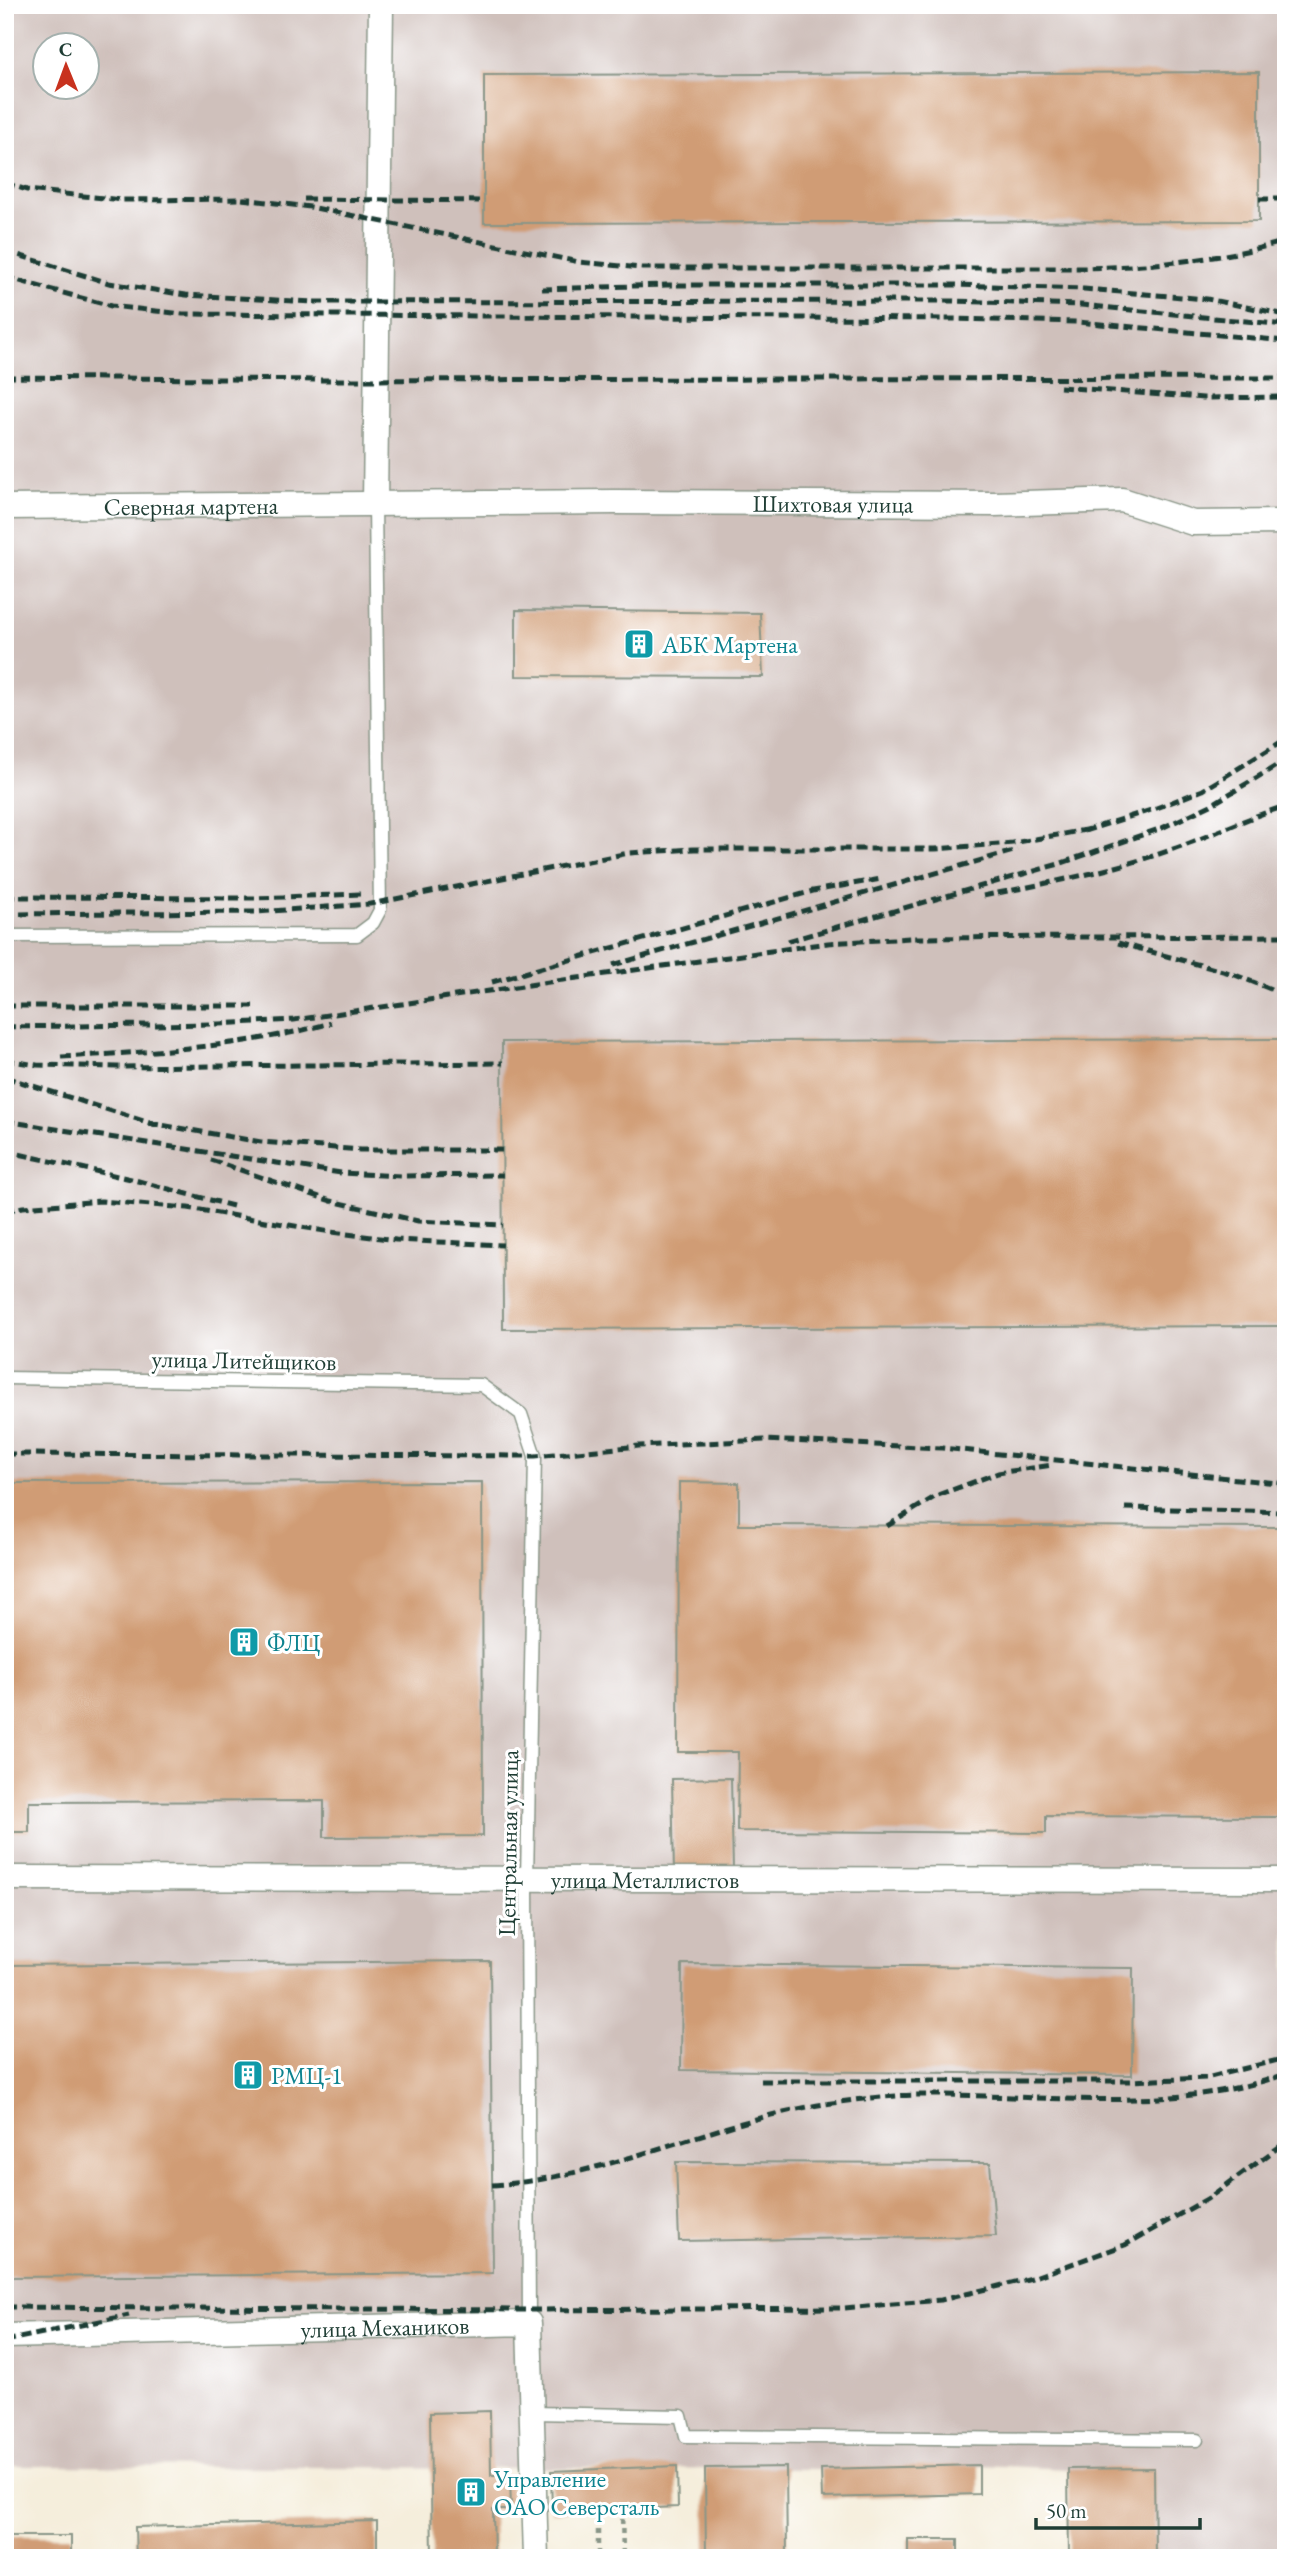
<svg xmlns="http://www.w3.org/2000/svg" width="1291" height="2563" font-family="'EB Garamond',serif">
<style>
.industrial{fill:#cfc0bb;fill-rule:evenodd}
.building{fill:#d09c75}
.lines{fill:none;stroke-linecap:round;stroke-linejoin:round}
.lane-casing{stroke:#8a9688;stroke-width:15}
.street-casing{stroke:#8a9688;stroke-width:27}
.path{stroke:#8a9688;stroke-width:4.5;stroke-dasharray:5 5;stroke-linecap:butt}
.lane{stroke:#fff;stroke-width:12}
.street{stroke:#fff;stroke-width:24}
.rail{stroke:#1f3d34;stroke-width:5;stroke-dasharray:10 5;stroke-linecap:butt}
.labels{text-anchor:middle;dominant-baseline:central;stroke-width:6;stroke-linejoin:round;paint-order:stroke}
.street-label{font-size:24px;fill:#1f3d34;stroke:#fff}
.culture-label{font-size:24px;fill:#0d838f;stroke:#fff;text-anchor:start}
</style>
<rect width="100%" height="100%" fill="#fff"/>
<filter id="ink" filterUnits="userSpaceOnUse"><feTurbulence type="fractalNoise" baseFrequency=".0143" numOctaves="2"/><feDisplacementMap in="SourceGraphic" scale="14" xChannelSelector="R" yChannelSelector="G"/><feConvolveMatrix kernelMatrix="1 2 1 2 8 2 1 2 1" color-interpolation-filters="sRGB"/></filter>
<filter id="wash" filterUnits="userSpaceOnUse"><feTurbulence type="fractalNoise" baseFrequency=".00686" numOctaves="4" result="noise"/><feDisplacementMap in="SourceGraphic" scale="28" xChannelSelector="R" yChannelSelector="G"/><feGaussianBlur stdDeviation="1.57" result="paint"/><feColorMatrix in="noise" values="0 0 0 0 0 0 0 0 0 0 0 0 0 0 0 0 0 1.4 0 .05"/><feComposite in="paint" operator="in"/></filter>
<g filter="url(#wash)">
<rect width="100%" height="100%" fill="#f5eedc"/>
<!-- industrial -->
<path class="industrial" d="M5,5H1286V2558H1155L1153,2468L1068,2469L979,2465L821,2469L5,2466ZM46,46H88V88H46Z"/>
<g id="blocks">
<!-- building -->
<g class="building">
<path d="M1259,72V221L484,223V75Z"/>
<path d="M516,610L760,613L763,677L516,676Z"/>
<path d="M1286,1039V1326L503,1329L502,1042Z"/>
<path d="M482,1482L483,1836L324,1837V1801L29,1802V1832H5V1483Z"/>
<path d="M679,1482L739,1483V1525L1286,1527V1817L1046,1816V1833L737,1831L738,1752H678Z"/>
<path d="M731,1778L733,1870L674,1872L672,1779Z"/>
<path d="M490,1961L493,2273L5,2277V1965Z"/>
<path d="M682,1964L1133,1968L1132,2075L681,2070Z"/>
<path d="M676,2162L990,2163L996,2236L679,2241Z"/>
<path d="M490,2411L491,2475H510L511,2510H493L494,2558H432L430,2413Z"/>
<path d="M979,2465V2494L822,2498L821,2469Z"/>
<path d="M677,2466L678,2507L552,2512L551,2471Z"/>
<path d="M786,2467L787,2558H706L705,2468Z"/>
<path d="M1154,2468L1155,2558H1069L1068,2469Z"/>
<path d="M377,2521V2558H136L135,2527Z"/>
<rect x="5" y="2536" width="66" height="22"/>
<rect x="908" y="2539" width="50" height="19"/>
</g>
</g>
</g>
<g filter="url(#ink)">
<use href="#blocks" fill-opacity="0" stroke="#8a9688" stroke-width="2"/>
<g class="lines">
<!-- lane casing -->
<g class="lane-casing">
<g id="lane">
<path d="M5,936L357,935L373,923L380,910L375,504"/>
<path d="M5,1378L481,1385L521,1414L535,1456L527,1880L529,2323"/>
<path d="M533,2413L681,2416L686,2436L1197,2440"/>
</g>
</g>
<!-- street casing -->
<g class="street-casing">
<g id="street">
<path d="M375,504L381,5"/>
<path id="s1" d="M5,507L614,502L995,504L1122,500L1193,523L1286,522"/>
<path id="s2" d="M5,1878L1286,1880"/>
<path id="s3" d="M5,2336L529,2323L536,2558"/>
</g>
</g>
<!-- path -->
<g class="path">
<path d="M622,2509L623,2558"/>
<path d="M598,2510V2558"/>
</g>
<!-- lane -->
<use href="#lane" class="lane"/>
<!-- street -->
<use href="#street" class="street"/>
<!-- rail -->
<g class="rail">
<path d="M1121,5L1286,11"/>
<path d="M5,183L27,190L122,200L252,199"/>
<path d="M242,199L310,207L579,262L642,268H1084C1153,266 1220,260 1286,241"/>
<path d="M304,199L484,201"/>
<path d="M1259,199H1286"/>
<path d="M5,251L109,283L186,295L312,302L952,301L1081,305L1286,325"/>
<path d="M5,277L111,306L183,314L953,319L1078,322L1286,341"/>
<path d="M542,289L666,285H956L1084,289L1207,299L1286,315"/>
<path d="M5,377L326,380L1286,378"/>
<path d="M1060,387L1203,398L1286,397"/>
<path d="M1084,831L1154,809L1203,790L1286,739"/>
<path d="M983,896C1048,883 1114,871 1176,848C1213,835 1248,817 1286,806"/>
<path d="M5,897L256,898L360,894"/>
<path d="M5,914L257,912L370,904L629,853L694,849H935L1013,843L1091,829"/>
<path d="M788,941L1059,864L1162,828L1211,805L1286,760"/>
<path d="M1118,943L1230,973L1286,995"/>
<path d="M613,965L1017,850"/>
<path d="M492,982L813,891L881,879"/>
<path d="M5,1006H253"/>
<path d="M5,1027L218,1024L294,1020L556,981L828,943L911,938L1286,936"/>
<path d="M61,1057C151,1052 245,1047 331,1023"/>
<path d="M5,1060L37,1065L117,1067L503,1063"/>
<path d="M5,1077L159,1126"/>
<path d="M5,1121L341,1173L403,1176L503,1175"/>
<path d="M149,1123L261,1142L360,1150H503"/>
<path d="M5,1151L131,1179L233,1206"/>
<path d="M211,1160L331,1201L418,1221L503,1225"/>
<path d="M5,1211L23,1207L101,1201L188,1208L331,1232L396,1240L503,1245"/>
<path d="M5,1454L535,1456L639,1446L765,1440L942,1448L1286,1484"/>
<path d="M1125,1508L1286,1512"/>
<path d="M887,1526L938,1495L998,1473L1052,1465"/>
<path d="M761,2081H1130L1206,2078L1286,2058"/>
<path d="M492,2185C610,2178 716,2119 832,2103C861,2099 893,2095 922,2095C1043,2094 1169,2115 1286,2074"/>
<path d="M5,2307L529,2310L844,2308L941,2300L1032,2278L1125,2245L1207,2199L1286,2142"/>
<path d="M5,2341L129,2315"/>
</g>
</g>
</g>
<!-- icons -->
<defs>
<g id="building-square" transform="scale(1.575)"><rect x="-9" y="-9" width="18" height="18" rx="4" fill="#0f9aa8" stroke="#fff"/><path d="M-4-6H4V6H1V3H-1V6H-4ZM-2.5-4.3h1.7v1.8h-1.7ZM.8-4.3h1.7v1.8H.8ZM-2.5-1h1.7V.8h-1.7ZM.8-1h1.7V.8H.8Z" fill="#fff"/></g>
</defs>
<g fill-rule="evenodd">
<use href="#building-square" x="639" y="644"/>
<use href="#building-square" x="244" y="1642"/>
<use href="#building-square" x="248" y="2075"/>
<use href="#building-square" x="471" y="2492"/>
</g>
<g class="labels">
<!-- street labels -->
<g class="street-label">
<text stroke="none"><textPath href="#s1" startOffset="828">Шихтовая улица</textPath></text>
<text stroke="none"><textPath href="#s1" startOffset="186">Северная мартена</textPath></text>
<text transform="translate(244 1360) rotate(1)">улица Литейщиков</text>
<text transform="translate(508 1843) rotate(-89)">Центральная улица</text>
<text stroke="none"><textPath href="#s2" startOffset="640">улица Металлистов</textPath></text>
<text stroke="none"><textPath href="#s3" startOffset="380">улица Механиков</textPath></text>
</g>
<!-- culture labels -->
<g class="culture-label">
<text x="662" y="644">АБК Мартена</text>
<text x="267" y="1642">ФЛЦ</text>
<text x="271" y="2075">РМЦ-1</text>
<text x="494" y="2478">Управление<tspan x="494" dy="28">OAO Северсталь</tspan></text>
</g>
</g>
<!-- margin -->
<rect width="1291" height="2563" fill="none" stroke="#fff" stroke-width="28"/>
<!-- north arrow -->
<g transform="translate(66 66) rotate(359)"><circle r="33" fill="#ffffff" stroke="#a5b1ae" stroke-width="2"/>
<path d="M0-5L12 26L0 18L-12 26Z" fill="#c8321e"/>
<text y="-10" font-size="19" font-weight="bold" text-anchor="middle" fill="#1f3d34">С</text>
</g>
<!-- scale -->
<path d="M1036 2518v10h164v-10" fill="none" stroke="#1f3d34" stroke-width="3.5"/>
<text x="1046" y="2518" font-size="21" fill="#1f3d34" stroke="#ffffff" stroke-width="5" paint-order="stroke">50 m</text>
</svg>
